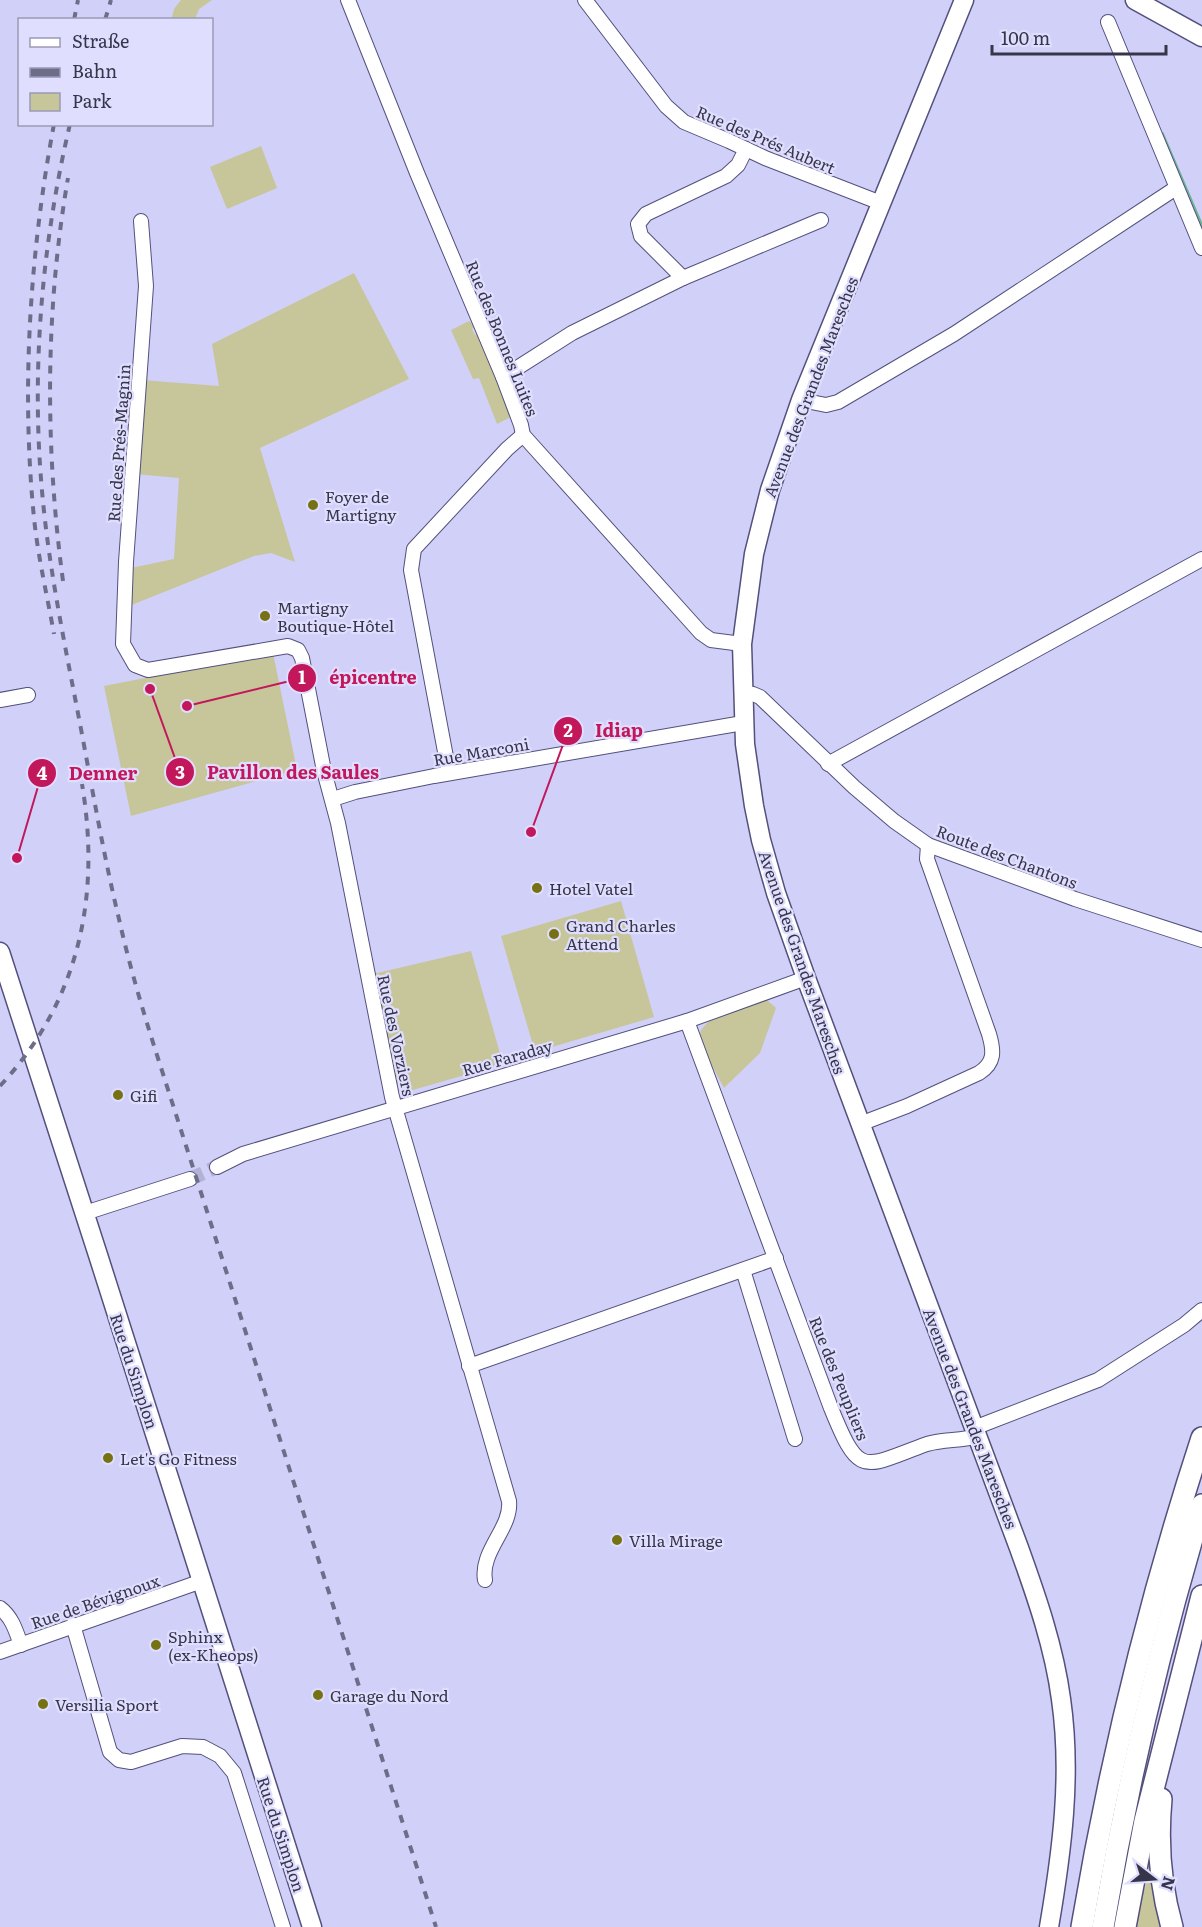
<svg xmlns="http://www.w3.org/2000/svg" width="1202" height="1927" font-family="Literata,serif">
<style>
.green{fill:#c7c69a}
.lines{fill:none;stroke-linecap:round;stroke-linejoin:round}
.stream{stroke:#70b398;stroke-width:4}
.minor-tunnel{stroke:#b2b1d6;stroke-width:14;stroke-dasharray:14 7;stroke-linecap:butt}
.minor-casing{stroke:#53507c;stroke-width:16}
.major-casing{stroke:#53507c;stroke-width:21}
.highway-casing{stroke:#53507c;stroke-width:24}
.minor{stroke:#fff;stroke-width:14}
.major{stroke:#fff;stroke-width:18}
.highway{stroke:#fff;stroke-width:21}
.rail{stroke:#6e6d89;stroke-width:4;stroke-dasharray:8 8;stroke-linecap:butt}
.poi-dot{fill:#767113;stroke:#dfdefe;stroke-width:2}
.labels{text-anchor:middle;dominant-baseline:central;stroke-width:4.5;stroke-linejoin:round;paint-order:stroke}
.street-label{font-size:16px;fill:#36354a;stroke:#dfdefe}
.poi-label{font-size:16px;fill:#36354a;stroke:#dfdefe;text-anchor:start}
.leader{fill:none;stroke:#c2185b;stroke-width:2}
.callout-dot{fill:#c2185b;stroke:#dfdefe;stroke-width:2}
.mark-label{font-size:18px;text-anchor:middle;font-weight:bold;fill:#fff}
.callout-label{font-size:18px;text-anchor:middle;font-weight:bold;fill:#c2185b;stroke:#dfdefe;stroke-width:4.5;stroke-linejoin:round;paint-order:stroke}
</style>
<rect width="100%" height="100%" fill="#d1d0f9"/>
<!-- green -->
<g class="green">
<path d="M181,0H212L199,9L195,19H176L172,17L174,9Z"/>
<path d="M261,146L277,188L227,209L210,167Z"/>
<path d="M354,273L409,379L260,448L295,562L271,553L254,556L129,606L131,568L174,559L179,478L135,474L142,380L219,386L212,344Z"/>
<path d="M469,321L473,324L475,327L472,329L475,335L478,334L511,417L497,424L479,378L473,379L451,330Z"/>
<path d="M273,653L297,770L131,816L104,686Z"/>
<path d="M621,901L654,1017L535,1052L501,936Z"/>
<path d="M471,951L503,1064L413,1090L403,1088L396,1081L373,974Z"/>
<path d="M767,1000L776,1008L760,1053L724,1088L698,1040L701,1030L710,1020Z"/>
<path d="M1152,1825L1166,1927H1134L1141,1889H1145L1149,1869L1144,1867Z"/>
</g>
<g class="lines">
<!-- stream -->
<path class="stream" d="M1162,134L1202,227"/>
<!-- minor-tunnel -->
<path class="minor-tunnel" d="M190,1179L217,1167"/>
<!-- minor casing -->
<g class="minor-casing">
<g id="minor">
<path d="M348,0L417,173L503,377L521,425L523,435L701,633L711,640L742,644"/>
<path d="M585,0L666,106L684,122L729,141L765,158L881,203"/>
<path d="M1108,22L1202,248"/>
<path d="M141,221L146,286L126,562L123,644L135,665L148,670L288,646L298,650L302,658L324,771L338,823L392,1097L509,1501C512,1528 480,1551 485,1580"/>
<path d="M683,278L821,220"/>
<path d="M503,377L572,333L683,278L641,236L638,224L646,214L726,176L738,165L746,149"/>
<path d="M801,400L826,405L838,402L954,334L1176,188"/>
<path d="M742,693L753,694L760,697L854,787L894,821L928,845L1075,899L1202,940"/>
<path d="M0,700L28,695"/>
<path d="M828,764L1202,559"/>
<path d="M449,773L411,570L414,549L507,449L523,435"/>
<path d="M333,799L355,792L434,776L743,723"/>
<path d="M687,1021L831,1408C860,1480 863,1467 927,1444C944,1439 961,1441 978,1436"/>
<path d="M860,1124L907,1106L979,1073C995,1063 994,1051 989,1034L927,859L928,845"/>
<path d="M217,1167L243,1154L687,1021L806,978"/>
<path d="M85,1213L190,1179"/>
<path d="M743,1270L795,1439"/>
<path d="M469,1366L776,1258"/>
<path d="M974,1428L1098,1380L1184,1325L1202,1310"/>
<path d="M0,1608C12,1617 16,1631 21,1645"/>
<path d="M73,1625L110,1752L119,1760L131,1762L182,1746L203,1747L220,1756L234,1773L283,1927"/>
<path d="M0,1652L202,1581"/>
</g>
</g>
<!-- major casing -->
<g class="major-casing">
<g id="major">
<path d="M964,0L801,400L770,490L754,554L742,644L745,744L754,806L761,840L776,893L806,978L1019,1548C1037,1598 1054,1647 1061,1699C1072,1775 1062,1851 1049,1927"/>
<path d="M1135,0L1202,37"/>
<path d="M0,952L98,1255L312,1927"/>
</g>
</g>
<!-- highway casing -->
<g class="highway-casing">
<g id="highway">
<path d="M1161,1799C1157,1842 1160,1885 1172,1927"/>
<path d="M1082,1927C1110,1761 1150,1597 1202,1438"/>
<path d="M1103,1927C1127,1785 1160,1644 1202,1505"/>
<path d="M1125,1927L1145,1821L1202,1596"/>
</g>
</g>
<!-- minor -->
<use href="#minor" class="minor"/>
<!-- major -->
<use href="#major" class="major"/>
<!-- highway -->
<use href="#highway" class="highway"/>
<!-- rail -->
<g class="rail">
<path d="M74,20L78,0"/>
<path d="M105,20L111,0"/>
<path d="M54,124C30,252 21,388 34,518C38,557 47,595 54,634"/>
<path d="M70,124C42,243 31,369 42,491C49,571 66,650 81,729C93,793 104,857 119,919C129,964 142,1008 156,1052L436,1927"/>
<path d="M63,581C45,447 45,311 68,178"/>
<path d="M0,1086C79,1001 101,897 82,784"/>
</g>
</g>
<!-- markers -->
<g class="poi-dot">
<circle cx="313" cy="505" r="6"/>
<circle cx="265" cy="616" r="6"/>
<circle cx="537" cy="888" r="6"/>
<circle cx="554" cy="934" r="6"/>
<circle cx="118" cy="1095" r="6"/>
<circle cx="108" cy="1458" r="6"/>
<circle cx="617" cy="1540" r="6"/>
<circle cx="156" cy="1645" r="6"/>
<circle cx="318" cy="1695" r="6"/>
<circle cx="43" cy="1704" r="6"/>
</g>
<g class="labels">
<!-- street labels -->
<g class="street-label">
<text transform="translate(766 139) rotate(23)">Rue des Prés Aubert</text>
<text transform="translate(503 338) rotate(68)">Rue des Bonnes Luites</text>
<text transform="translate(810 387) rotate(-69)">Avenue des Grandes Maresches</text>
<text transform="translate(118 443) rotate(-86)">Rue des Prés-Magnin</text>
<text transform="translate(481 751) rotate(-10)">Rue Marconi</text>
<text transform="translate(1007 856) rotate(21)">Route des Chantons</text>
<text transform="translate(803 962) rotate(71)">Avenue des Grandes Maresches</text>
<text transform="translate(397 1035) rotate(78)">Rue des Vorziers</text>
<text transform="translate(507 1057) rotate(-16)">Rue Faraday</text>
<text transform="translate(135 1371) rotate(72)">Rue du Simplon</text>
<text transform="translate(840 1378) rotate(68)">Rue des Peupliers</text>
<text transform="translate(971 1418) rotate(69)">Avenue des Grandes Maresches</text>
<text transform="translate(95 1601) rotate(-19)">Rue de Bévignoux</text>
<text transform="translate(282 1834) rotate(72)">Rue du Simplon</text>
</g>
<!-- poi labels -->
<g class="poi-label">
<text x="325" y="496">Foyer de<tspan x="325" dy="18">Martigny</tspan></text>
<text x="277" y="607">Martigny<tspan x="277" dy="18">Boutique-Hôtel</tspan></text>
<text x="549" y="888">Hotel Vatel</text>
<text x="566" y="925">Grand Charles<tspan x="566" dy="18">Attend</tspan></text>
<text x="130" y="1095">Gifi</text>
<text x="120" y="1458">Let's Go Fitness</text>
<text x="629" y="1540">Villa Mirage</text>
<text x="168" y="1636">Sphinx<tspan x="168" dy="18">(ex-Kheops)</tspan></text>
<text x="330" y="1695">Garage du Nord</text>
<text x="55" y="1704">Versilia Sport</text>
</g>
</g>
<!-- callouts -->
<path class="leader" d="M187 706L302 678M531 832L568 731M150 689L180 772M17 858L42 773"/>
<g class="callout-dot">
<circle cx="187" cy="706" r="6"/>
<circle cx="531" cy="832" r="6"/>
<circle cx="150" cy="689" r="6"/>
<circle cx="17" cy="858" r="6"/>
<circle cx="302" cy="678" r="15"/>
<circle cx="568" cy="731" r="15"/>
<circle cx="180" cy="772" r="15"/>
<circle cx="42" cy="773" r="15"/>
</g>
<g class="mark-label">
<text x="302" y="684">1</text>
<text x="568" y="737">2</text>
<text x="180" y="779">3</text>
<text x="42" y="780">4</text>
</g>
<g class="callout-label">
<text x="373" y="684">épicentre</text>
<text x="619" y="737">Idiap</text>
<text x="293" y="779">Pavillon des Saules</text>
<text x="103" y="780">Denner</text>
</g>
<!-- legend -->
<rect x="18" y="18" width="195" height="108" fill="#dfdefe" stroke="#9b9ab6" stroke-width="1.5"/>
<rect x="30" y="38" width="30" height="9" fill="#ffffff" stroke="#9b9ab6" stroke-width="1.5"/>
<text x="72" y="48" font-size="18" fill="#36354a">Straße</text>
<rect x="30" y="68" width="30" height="9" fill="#6e6d89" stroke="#9b9ab6" stroke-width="1.5"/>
<text x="72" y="78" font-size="18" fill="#36354a">Bahn</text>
<rect x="30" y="93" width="30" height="18" fill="#c7c69a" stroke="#9b9ab6" stroke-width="1.5"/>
<text x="72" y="108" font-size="18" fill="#36354a">Park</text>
<!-- north arrow -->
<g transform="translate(1154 1879) rotate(107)" stroke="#dfdefe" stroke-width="4.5" paint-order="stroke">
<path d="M0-4.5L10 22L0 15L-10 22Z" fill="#36354a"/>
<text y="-9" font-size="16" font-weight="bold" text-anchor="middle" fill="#36354a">N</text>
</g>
<!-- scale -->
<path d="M992 45v9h174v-9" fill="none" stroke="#36354a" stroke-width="3"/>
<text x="1001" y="45" font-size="18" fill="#36354a" stroke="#dfdefe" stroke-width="4.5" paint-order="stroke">100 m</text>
</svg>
